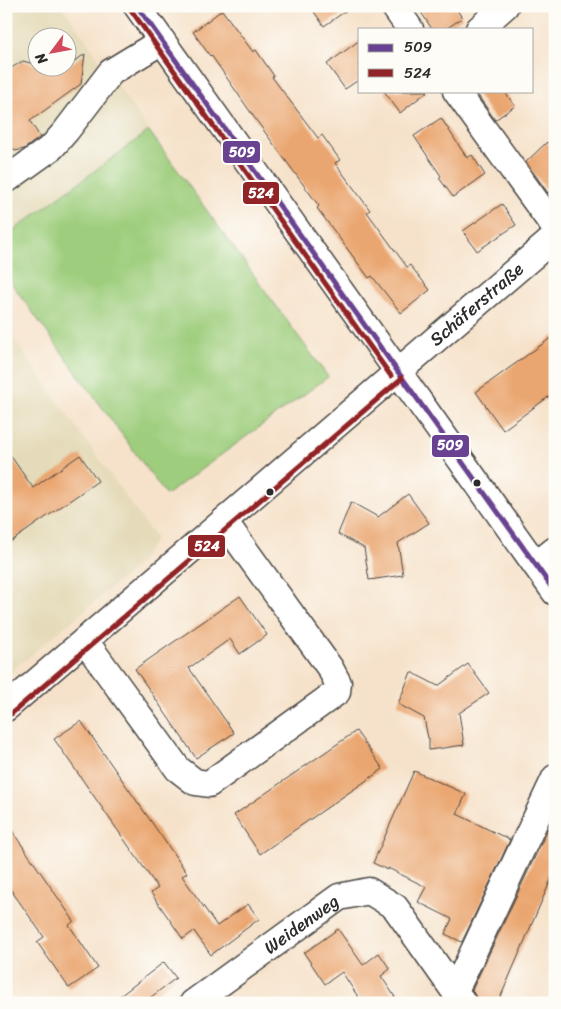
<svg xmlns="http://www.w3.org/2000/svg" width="561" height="1009" font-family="Sriracha,sans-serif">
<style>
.built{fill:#e5dbba;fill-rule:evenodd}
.green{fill:#9ece7d;stroke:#647c54}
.building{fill:#eaa670}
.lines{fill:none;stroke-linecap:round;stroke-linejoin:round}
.minor-casing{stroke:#494643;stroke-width:29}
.minor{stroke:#fff;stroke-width:26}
.bus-1-casing{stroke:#fdfcf7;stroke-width:9}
.bus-2-casing{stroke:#fdfcf7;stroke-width:9}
.bus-1{stroke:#694291;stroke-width:5}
.bus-2{stroke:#912426;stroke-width:5}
.bus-dot{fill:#2b2b2b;stroke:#fdfcf7;stroke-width:2}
.labels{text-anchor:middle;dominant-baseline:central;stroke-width:4;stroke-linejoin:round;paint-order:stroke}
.street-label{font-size:18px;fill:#2b2b2b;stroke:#fdfcf7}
.line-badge{stroke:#fdfcf7;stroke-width:2}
.badge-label{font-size:14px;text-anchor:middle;font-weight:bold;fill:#fff}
</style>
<rect width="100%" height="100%" fill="#fdfcf7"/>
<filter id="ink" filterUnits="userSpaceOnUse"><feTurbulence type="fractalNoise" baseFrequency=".02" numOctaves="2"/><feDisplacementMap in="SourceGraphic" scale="10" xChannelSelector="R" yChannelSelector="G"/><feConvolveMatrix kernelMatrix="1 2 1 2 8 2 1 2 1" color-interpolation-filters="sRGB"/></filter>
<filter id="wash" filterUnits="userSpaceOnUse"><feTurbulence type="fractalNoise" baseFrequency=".0096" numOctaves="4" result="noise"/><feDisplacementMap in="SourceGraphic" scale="20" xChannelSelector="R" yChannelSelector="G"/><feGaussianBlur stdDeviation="1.12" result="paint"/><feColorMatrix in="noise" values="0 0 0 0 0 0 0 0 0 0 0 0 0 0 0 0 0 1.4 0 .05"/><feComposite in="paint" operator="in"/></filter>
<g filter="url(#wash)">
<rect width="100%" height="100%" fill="#f6e2ca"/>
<!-- built -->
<g class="built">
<path d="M6,6H62L149,131L6,236ZM38,38H68V68H38Z"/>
<path d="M6,328L156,539L138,565L6,676Z"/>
</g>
<!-- green -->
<path class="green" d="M149,131L328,377L166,495L6,276V236Z"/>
<g id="blocks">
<!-- building -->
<g class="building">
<path d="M310,6H353L324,26Z"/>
<path d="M417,6H455L462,18L446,29H432Z"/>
<path d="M222,10L253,52L256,50L274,76L272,77L318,138L322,135L340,160L335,163L370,210L367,212L407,267L410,265L430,290L401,313L372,276L369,278L317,208L319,206L256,120L211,55L210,56L193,32Z"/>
<path d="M360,40V79L345,89L327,64Z"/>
<path d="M85,54L81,84L30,121L40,137L24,149L15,151L6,140V71L23,61L38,65V68H50L62,70Z"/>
<path d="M384,91H428L400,113Z"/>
<path d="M475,91H504L515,106L495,120Z"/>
<path d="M441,118L467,158L472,155L485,175L453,197L439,178L441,176L414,136Z"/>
<path d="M547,142L555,151V186L548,193L526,162Z"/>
<path d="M502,204L516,225L477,251L463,231Z"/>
<path d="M555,335V392L503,430L476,392Z"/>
<path d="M6,449L33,488L80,455L98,481L6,545Z"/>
<path d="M408,494L429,523L398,543L403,575L369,580L364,548L338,534L351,502L378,517Z"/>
<path d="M240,596L267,635L240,654L230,639L189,668L234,733L196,758L135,669Z"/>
<path d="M468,664L489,693L459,713L464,745L429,750V738H428L424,718L398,704L411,672L438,686Z"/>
<path d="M81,721L187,873L182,876L217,926L248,904L259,919L211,955L194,931L183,939L151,893L158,888L54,739Z"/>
<path d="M356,731L383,769L260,854L234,815Z"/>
<path d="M414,771L466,794L457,814L510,840L462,942L445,934L452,919L418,902L426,887L388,868V870L373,863Z"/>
<path d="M555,814V870L498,1003H484L477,1000L472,990Z"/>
<path d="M6,822L74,921L69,925L98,968L69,988L37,942L44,937L6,883Z"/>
<path d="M338,929L363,965L379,953L390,969L381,976L399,1003H362L342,972L325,984L304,953Z"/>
<path d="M164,962L176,978L143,1003H111Z"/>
</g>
</g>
</g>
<g filter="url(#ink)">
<use href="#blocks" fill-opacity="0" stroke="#494643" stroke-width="1"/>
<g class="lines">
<!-- minor casing -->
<g class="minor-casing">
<g id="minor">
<path d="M137,6L555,592"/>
<path d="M394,6L410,29"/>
<path d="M479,29L505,6"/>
<path d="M456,91L555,228"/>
<path d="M6,180L52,147L66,131L111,72L162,41"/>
<path d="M536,565L555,550"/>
<path d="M85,641L178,769L195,782L209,784L337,692L338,683L330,668L224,521"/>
<path id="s1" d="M6,708L555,237"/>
<path d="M455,991L555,778"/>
<path id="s2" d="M193,1003L339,897L369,891L395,907L463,1003"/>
</g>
</g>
<!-- minor -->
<use href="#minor" class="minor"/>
<!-- bus-1 casing -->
<g class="bus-1-casing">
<path id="bus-1" d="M137,6L555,592"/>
</g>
<!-- bus-2 casing -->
<g class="bus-2-casing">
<g id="bus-2">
<path d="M131,10L391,376"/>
<path d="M11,714L402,378"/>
</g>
</g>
<!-- bus-1 -->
<use href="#bus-1" class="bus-1"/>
<!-- bus-2 -->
<use href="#bus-2" class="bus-2"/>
</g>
</g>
<!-- markers -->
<g class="bus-dot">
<circle cx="477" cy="483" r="4.5"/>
<circle cx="270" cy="492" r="4.5"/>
</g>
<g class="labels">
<!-- street labels -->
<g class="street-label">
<text stroke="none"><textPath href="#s1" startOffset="620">Schäferstraße</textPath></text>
<text stroke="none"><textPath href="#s2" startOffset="134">Weidenweg</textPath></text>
</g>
</g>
<g class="line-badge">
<rect x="222" y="140" width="39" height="24" rx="5" fill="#694291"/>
<rect x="242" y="181" width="38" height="24" rx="5" fill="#912426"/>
<rect x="431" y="434" width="39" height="24" rx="5" fill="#694291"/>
<rect x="187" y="534" width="39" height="24" rx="5" fill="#912426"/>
</g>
<g class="badge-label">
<text x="242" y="157">509</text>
<text x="261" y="198">524</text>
<text x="450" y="450">509</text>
<text x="207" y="551">524</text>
</g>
<!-- margin -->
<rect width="561" height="1009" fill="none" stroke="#fdfcf7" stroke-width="25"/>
<!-- legend -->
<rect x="358" y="28" width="175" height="65" fill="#fdfcf7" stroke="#a9a8a5"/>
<rect x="368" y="44" width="25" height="8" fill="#694291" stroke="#a9a8a5"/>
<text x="404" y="52" font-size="15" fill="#2b2b2b">509</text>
<rect x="368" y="69" width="25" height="8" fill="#912426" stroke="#a9a8a5"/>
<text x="404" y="78" font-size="15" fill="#2b2b2b">524</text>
<!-- north arrow -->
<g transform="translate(52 52) rotate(238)"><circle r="24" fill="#fdfcf7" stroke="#a9a8a5"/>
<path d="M0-4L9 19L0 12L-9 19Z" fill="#d1495b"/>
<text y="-8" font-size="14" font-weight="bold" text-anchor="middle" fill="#2b2b2b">N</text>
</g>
</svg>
